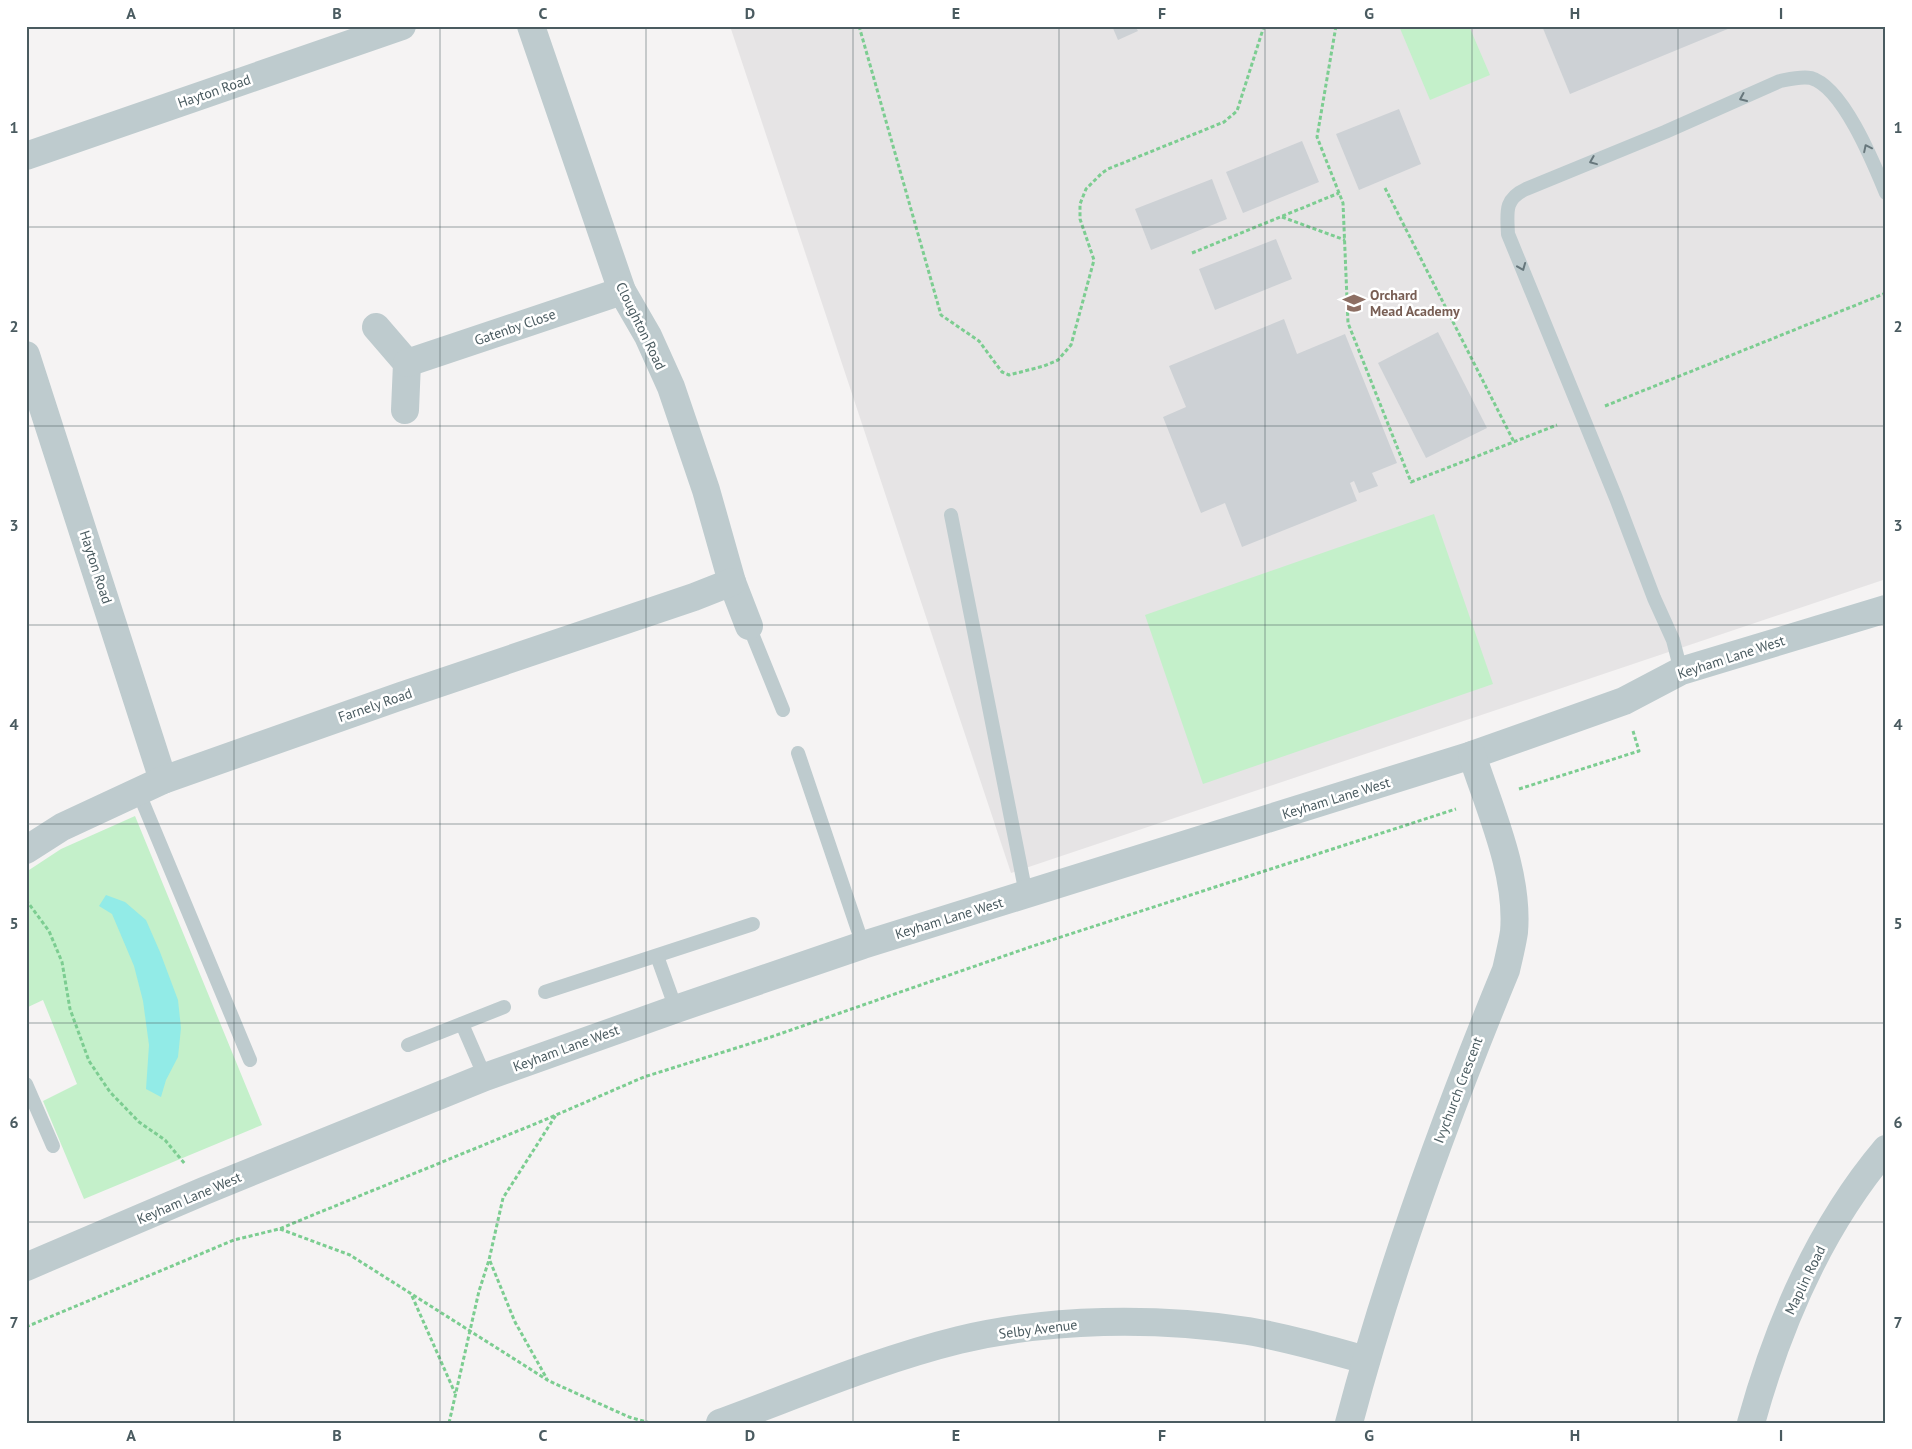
<svg xmlns="http://www.w3.org/2000/svg" width="1912" height="1449" font-family="'PT Sans',sans-serif">
<style>
.education{fill:#e6e4e5}
.green{fill:#c4f0ca}
.water{fill:#92ebe7}
.building{fill:#cdd1d5}
.lines{fill:none;stroke-linecap:round;stroke-linejoin:round}
.path{stroke:#7ccd91;stroke-width:3;stroke-dasharray:4 2.5;stroke-linecap:butt}
.service{stroke:#becbce;stroke-width:14}
.minor{stroke:#becbce;stroke-width:28}
.oneway{stroke:#67777c}
.grid{fill:none;stroke:#4a5b60;stroke-width:1;stroke-opacity:0.55}
.labels{text-anchor:middle;dominant-baseline:central;stroke-width:5;stroke-linejoin:round;paint-order:stroke}
.street-label{font-size:14px;fill:#4a5b60;stroke:#fff}
.education-label{font-size:14px;font-weight:bold;fill:#785e54;stroke:#fff;text-anchor:start}
.neatline{fill:none;stroke:#4a5b60;stroke-width:2}
.grid-label{font-size:16px;text-anchor:middle;font-weight:bold;fill:#4a5b60}
</style>
<rect width="100%" height="100%" fill="#f5f3f3"/>
<!-- education -->
<path class="education" d="M730,26H1886V579L1011,873Z"/>
<!-- green -->
<g class="green">
<path d="M1399,26H1469L1490,75L1430,100Z"/>
<path d="M1434,514L1493,684L1203,784L1145,615Z"/>
<path d="M135,816L262,1125L84,1199L43,1101L77,1084L43,1000L26,1008V872L61,849Z"/>
</g>
<!-- water -->
<path class="water" d="M106,895L125,902L146,920L160,952L178,1000L181,1028L178,1057L166,1080L161,1097L146,1089L149,1045L143,1001L134,966L112,914L99,906Z"/>
<!-- building -->
<g class="building">
<path d="M1112,26H1135L1138,31L1118,40Z"/>
<path d="M1542,26H1735L1570,94Z"/>
<path d="M1399,109L1421,164L1359,190L1336,134Z"/>
<path d="M1302,141L1319,182L1243,213L1226,172Z"/>
<path d="M1212,179L1227,219L1151,250L1135,209Z"/>
<path d="M1276,239L1292,279L1215,310L1199,269Z"/>
<path d="M1284,319L1297,354L1345,334L1397,463L1372,473L1378,486L1359,493L1354,481L1350,483L1357,501L1242,547L1225,503L1201,513L1163,417L1186,407L1169,366Z"/>
<path d="M1438,332L1487,428L1426,458L1378,363Z"/>
</g>
<g class="lines">
<!-- path -->
<g class="path">
<path d="M859,26L941,315L979,341L1002,372L1009,375L1044,366L1058,360L1071,345L1094,260L1080,219V204L1086,189L1102,173L1108,169L1224,122L1237,111L1264,26"/>
<path d="M1336,26L1317,137L1343,203L1348,323L1411,482L1557,425"/>
<path d="M1385,188L1514,442"/>
<path d="M1282,217L1345,240"/>
<path d="M1192,253L1339,193"/>
<path d="M1605,406L1886,293"/>
<path d="M1519,789L1639,751L1633,731"/>
<path d="M26,900L49,931L62,962L70,1009L89,1061L110,1092L139,1122L165,1140L185,1164"/>
<path d="M280,1229L350,1255L549,1381L629,1417L650,1423"/>
<path d="M490,1261L515,1322L547,1379"/>
<path d="M412,1296L455,1393"/>
<path d="M26,1327L234,1240L279,1229L542,1121L644,1077L768,1038L1030,947L1456,809"/>
<path d="M449,1423L479,1291L489,1260L503,1198L556,1115"/>
</g>
<!-- service -->
<g class="service">
<path d="M951,515L1026,894"/>
<path d="M749,626L783,710"/>
<path d="M1681,671L1673,640L1654,598L1616,498L1508,234C1507,212 1504,199 1526,189L1665,132L1780,81C1790,79 1801,76 1811,78C1843,87 1874,164 1886,193"/>
<path d="M798,753L863,945"/>
<path d="M138,791L250,1060"/>
<path d="M657,956L676,1009"/>
<path d="M545,992L753,924"/>
<path d="M462,1024L485,1077"/>
<path d="M408,1045L504,1007"/>
<path d="M26,1084L53,1146"/>
</g>
<!-- minor -->
<g class="minor">
<path d="M531,26L622,291L648,336L671,387L706,490L732,582L749,626"/>
<path d="M26,156L402,26"/>
<path d="M376,327L407,363L405,410"/>
<path d="M26,355L163,780"/>
<path d="M407,363L622,291"/>
<path d="M26,850L62,827L163,780L401,696L694,597L732,582"/>
<path d="M26,1267L204,1191L485,1077L676,1009L863,945L1472,755L1624,701L1681,671L1886,609"/>
<path d="M720,1423C799,1394 878,1360 959,1340C1051,1318 1155,1317 1248,1331C1288,1338 1327,1349 1366,1360"/>
<path d="M1349,1423C1390,1268 1445,1118 1506,970C1509,957 1512,945 1514,932C1519,874 1490,810 1472,755"/>
<path d="M1751,1423C1778,1325 1820,1227 1886,1149"/>
</g>
</g>
<!-- one-way arrows -->
<defs><path id="oneway-chevron" d="M-2-3.5L2.5 0L-2 3.5" fill="none" stroke-width="1.6" stroke-linecap="round" stroke-linejoin="round" transform="scale(1.25)"/></defs>
<g class="oneway">
<use href="#oneway-chevron" transform="translate(1743 98) rotate(156)"/>
<use href="#oneway-chevron" transform="translate(1867 148) rotate(-116)"/>
<use href="#oneway-chevron" transform="translate(1593 161) rotate(158)"/>
<use href="#oneway-chevron" transform="translate(1522 267) rotate(68)"/>
</g>
<!-- grid -->
<path class="grid" d="M234,26V1423M440,26V1423M646,26V1423M853,26V1423M1059,26V1423M1265,26V1423M1472,26V1423M1678,26V1423M26,227H1886M26,426H1886M26,625H1886M26,824H1886M26,1023H1886M26,1222H1886"/>
<!-- icons -->
<defs>
<g id="school-bare" transform="scale(1.725)"><path d="M0-5L7-2L0 1L-7-2ZM-4 1L0 2.5L4 1V4Q0 6-4 4Z" fill="#8d6e63" stroke="#fff" stroke-width="2.5" paint-order="stroke"/></g>
</defs>
<g fill-rule="evenodd">
<use href="#school-bare" x="1354" y="303"/>
</g>
<g class="labels">
<!-- street labels -->
<g class="street-label">
<text transform="translate(214 91) rotate(-19)">Hayton Road</text>
<text transform="translate(641 326) rotate(64)">Cloughton Road</text>
<text transform="translate(515 327) rotate(-19)">Gatenby Close</text>
<text transform="translate(96 567) rotate(72)">Hayton Road</text>
<text transform="translate(1731 657) rotate(-18)">Keyham Lane West</text>
<text transform="translate(375 705) rotate(-19)">Farnely Road</text>
<text transform="translate(1336 798) rotate(-17)">Keyham Lane West</text>
<text transform="translate(949 918) rotate(-17)">Keyham Lane West</text>
<text transform="translate(566 1048) rotate(-20)">Keyham Lane West</text>
<text transform="translate(1458 1090) rotate(-69)">Ivychurch Crescent</text>
<text transform="translate(189 1198) rotate(-23)">Keyham Lane West</text>
<text transform="translate(1805 1280) rotate(-64)">Maplin Road</text>
<text transform="translate(1038 1329) rotate(-7)">Selby Avenue</text>
</g>
<!-- education labels -->
<g class="education-label">
<text x="1370" y="295">Orchard<tspan x="1370" dy="16">Mead Academy</tspan></text>
</g>
</g>
<!-- border -->
<rect width="1912" height="1449" fill="none" stroke="#ffffff" stroke-width="55"/>
<rect x="28" y="28" width="1856" height="1394" class="neatline"/>
<g class="grid-label">
<text x="131" y="19">A</text>
<text x="337" y="19">B</text>
<text x="543" y="19">C</text>
<text x="750" y="19">D</text>
<text x="956" y="19">E</text>
<text x="1162" y="19">F</text>
<text x="1369" y="19">G</text>
<text x="1575" y="19">H</text>
<text x="1781" y="19">I</text>
<text x="14" y="133">1</text>
<text x="1898" y="133">1</text>
<text x="14" y="332">2</text>
<text x="1898" y="332">2</text>
<text x="14" y="531">3</text>
<text x="1898" y="531">3</text>
<text x="14" y="730">4</text>
<text x="1898" y="730">4</text>
<text x="14" y="929">5</text>
<text x="1898" y="929">5</text>
<text x="14" y="1128">6</text>
<text x="1898" y="1128">6</text>
<text x="14" y="1328">7</text>
<text x="1898" y="1328">7</text>
<text x="131" y="1441">A</text>
<text x="337" y="1441">B</text>
<text x="543" y="1441">C</text>
<text x="750" y="1441">D</text>
<text x="956" y="1441">E</text>
<text x="1162" y="1441">F</text>
<text x="1369" y="1441">G</text>
<text x="1575" y="1441">H</text>
<text x="1781" y="1441">I</text>
</g>
</svg>
